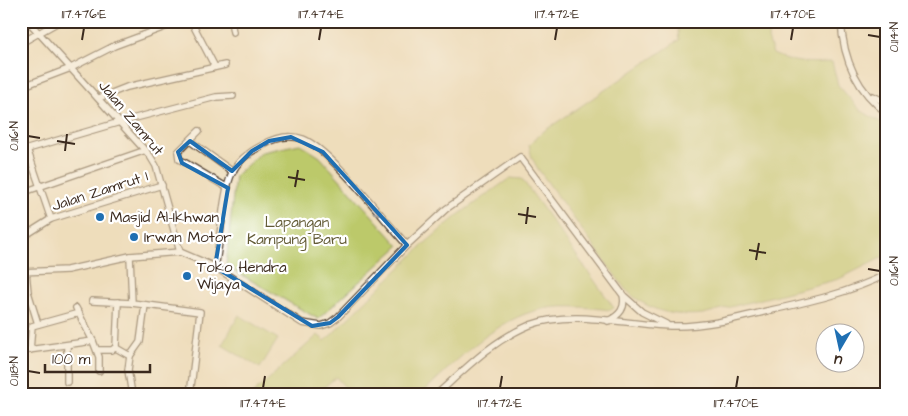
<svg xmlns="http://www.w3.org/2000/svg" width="908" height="416" font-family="'Architects Daughter',sans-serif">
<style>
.green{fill:#bcc96b;stroke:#7c7a44}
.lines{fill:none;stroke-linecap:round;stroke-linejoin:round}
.street-casing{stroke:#564536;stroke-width:8}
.street{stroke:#fff;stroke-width:5.5}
.oneway{stroke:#a79f9a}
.marked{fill:none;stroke:#1f6fb2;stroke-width:4;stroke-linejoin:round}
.ticks{fill:none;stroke:#3b2a1e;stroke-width:2}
.poi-dot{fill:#1f6fb2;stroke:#fff;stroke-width:2}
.labels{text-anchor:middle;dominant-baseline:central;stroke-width:4.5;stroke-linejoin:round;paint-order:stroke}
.street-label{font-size:15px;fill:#3b2a1e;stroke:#fff}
.poi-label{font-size:15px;fill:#3b2a1e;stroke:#fff;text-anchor:start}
.park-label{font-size:15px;fill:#625a35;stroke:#fff}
.neatline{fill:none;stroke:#3b2a1e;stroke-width:2}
.ticks-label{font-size:12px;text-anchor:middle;fill:#3b2a1e}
</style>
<rect width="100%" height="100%" fill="#fff"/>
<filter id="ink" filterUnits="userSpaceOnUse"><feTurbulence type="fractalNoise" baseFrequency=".02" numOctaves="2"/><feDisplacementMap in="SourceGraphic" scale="10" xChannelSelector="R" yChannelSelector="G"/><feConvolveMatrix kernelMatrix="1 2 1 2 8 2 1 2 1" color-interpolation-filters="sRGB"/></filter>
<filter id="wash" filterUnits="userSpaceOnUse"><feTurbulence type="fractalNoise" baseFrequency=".0096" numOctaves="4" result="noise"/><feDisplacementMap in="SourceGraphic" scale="20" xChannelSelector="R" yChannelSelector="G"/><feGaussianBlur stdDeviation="1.12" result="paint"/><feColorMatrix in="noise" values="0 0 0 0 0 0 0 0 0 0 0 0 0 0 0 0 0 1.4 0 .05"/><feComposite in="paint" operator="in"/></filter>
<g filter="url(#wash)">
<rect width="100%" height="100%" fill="#edb"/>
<!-- green -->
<g class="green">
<path d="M677,21H770L768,39L773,54C794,64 810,63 832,62L838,85L860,110L887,126V255L839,279L703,314C673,317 647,311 625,289L538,169L532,158L529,145L544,131L679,40Z"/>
<path d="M300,144L320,157L399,246L318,319L226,266L235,176L262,152Z"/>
<path d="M510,178L522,179L614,308L610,310C586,307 557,304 534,311C488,325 454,364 420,395H352L336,377L315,395H251L318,335L325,341L424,244L458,215Z"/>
<path d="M239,315L278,339L260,368L222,345Z"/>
</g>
</g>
<g filter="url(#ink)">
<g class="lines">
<!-- street casing -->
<g class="street-casing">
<g id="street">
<path d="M28,21L150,156L156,166L180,252"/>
<path d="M191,21L215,67"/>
<path d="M231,21L233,32"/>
<path d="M841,21C843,58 857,91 887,113"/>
<path d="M867,21L887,24"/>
<path d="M21,43L60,21"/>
<path d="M21,87L71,68L114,46L181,21"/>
<path d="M873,96L887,103"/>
<path d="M99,98L127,87L225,65"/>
<path d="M199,131L178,152L179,159L228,188"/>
<path d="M190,141L233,172"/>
<path d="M27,149L51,219"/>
<path d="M21,151L120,122L216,97L233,96"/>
<path d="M21,193L146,150"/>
<path d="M21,238L51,219L162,185"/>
<path d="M130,256L132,303L200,312L190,395"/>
<path d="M215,267C221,241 222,194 232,173C238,160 251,151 263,145C275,138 289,134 303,139C331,150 384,220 407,245"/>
<path d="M21,272L67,270L130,256L180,252L215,267L302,323L321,326L330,323L338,317L407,245L446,209L520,157L623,295C626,308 620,315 608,321"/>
<path d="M26,272L28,292L38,324"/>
<path d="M624,296L642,312L666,324"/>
<path d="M92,301L132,303"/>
<path d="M76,308L93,341"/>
<path d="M116,348L130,356"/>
<path d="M30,350L32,326L79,313"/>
<path d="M97,350H112L116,347L118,302"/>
<path d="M21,351L93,341L99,357V371"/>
<path d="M67,382V345"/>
<path d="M132,395L128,370L130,356L140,342L145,305"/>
<path d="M436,395C465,369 493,340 530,325C573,309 626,325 670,326C703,327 735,319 767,311C808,302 849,293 887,274"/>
</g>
</g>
<!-- street -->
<use href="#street" class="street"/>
</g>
<!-- one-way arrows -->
<defs><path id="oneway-shaft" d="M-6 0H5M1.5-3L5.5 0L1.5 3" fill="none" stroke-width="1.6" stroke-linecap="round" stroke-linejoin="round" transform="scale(1.25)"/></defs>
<g class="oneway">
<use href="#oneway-shaft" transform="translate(247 156) rotate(-43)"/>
<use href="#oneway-shaft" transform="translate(375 209) rotate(49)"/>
<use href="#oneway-shaft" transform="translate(373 281) rotate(133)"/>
</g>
</g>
<!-- marked area -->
<path d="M0 0H908V416H0ZM291,137L323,152L407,245L338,317L330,323L312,326L215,267L228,188L182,163L178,152L190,141L232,171L252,151L269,141Z" fill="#edb" fill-opacity=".55" fill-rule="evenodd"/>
<path class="marked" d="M291,137L323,152L407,245L338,317L330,323L312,326L215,267L228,188L182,163L178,152L190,141L232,171L252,151L269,141Z"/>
<!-- ticks -->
<path class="ticks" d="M868,35L880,37M82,40L84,28M319,40L321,28M555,40L557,28M791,40L793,28M28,136L40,138M57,141L75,144M65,151L67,134M288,177L305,180M295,187L298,170M518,214L536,217M526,224L528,207M749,250L766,253M756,260L759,243M868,269L880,271M28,371L40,373M263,388L265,376M500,388L502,376M736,388L738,376"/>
<!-- markers -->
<g class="poi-dot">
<circle cx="100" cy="217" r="5"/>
<circle cx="134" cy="237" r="5"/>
<circle cx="187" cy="276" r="5"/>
</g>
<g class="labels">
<!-- street labels -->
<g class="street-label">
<text transform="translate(131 118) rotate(50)">Jalan Zamrut</text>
<text transform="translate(100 191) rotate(-18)">Jalan Zamrut 1</text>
</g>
<!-- poi labels -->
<g class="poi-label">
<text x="110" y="217">Masjid Al-Ikhwan</text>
<text x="144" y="237">Irwan Motor</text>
<text x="197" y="267">Toko Hendra<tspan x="197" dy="17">Wijaya</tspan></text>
</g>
<!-- park labels -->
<g class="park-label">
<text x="297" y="222">Lapangan<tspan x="297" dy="17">Kampung Baru</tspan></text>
</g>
</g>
<!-- margin -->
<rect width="908" height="416" fill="none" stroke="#fff" stroke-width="55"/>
<!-- north arrow -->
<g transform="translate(840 348) rotate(189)"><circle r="24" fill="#ffffff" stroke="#b1aaa5"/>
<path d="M0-4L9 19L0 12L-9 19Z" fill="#1f6fb2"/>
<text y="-8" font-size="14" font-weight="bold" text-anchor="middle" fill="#3b2a1e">U</text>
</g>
<!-- scale -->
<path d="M45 364v8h105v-8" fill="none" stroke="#3b2a1e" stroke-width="2.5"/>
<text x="52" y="364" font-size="15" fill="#3b2a1e" stroke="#ffffff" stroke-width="4" paint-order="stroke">100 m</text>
<rect x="28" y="28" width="852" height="360" class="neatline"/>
<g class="ticks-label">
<text x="84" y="18">117.476°E</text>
<text x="321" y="18">117.474°E</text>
<text x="557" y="18">117.472°E</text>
<text x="793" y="18">117.470°E</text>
<text transform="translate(894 37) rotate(-90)" y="4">0.114°N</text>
<text transform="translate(14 136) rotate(-90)" y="4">0.116°N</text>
<text transform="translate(894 271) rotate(-90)" y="4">0.116°N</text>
<text transform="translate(14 371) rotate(-90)" y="4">0.118°N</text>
<text x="263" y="407">117.474°E</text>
<text x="500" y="407">117.472°E</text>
<text x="736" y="407">117.470°E</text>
</g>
</svg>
